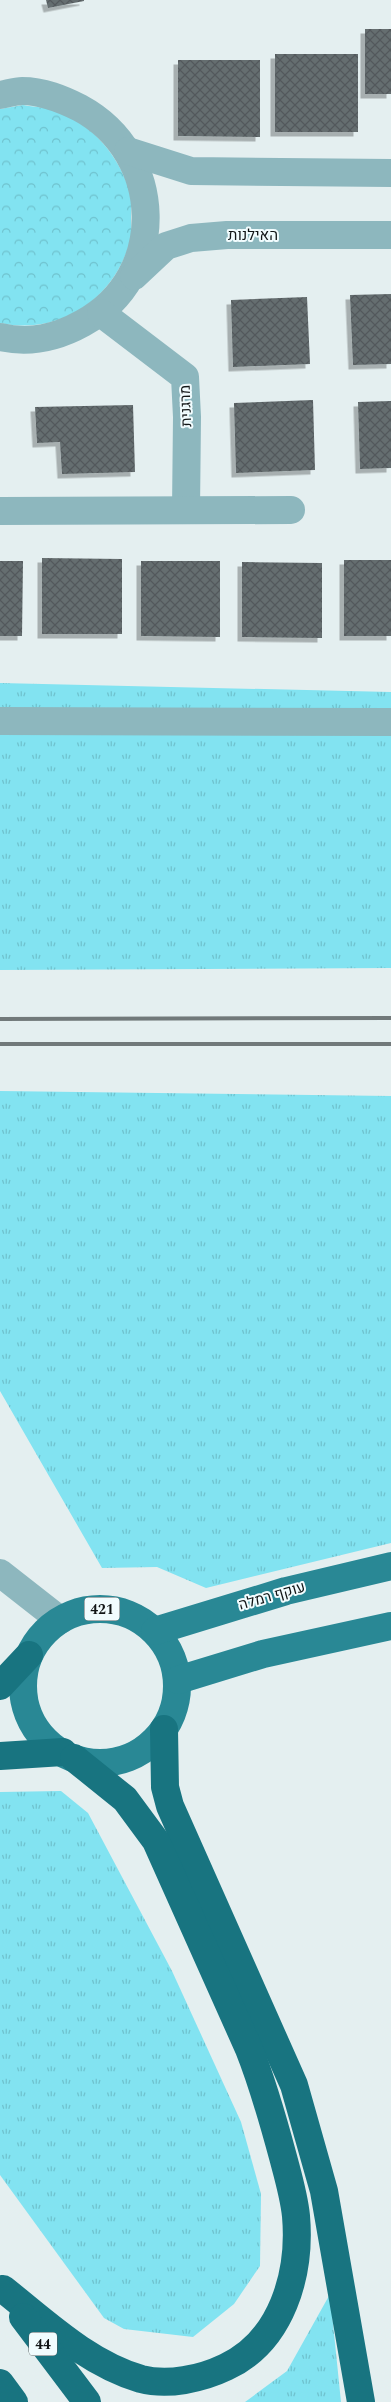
<svg xmlns="http://www.w3.org/2000/svg" width="391" height="2402" font-family="Spectral,Heebo,serif">
<style>
.grass{fill:url(#grass-tufts)}
.park{fill:url(#park-crowns)}
.building{fill:url(#building-cross-hatch);filter:url(#shadow)}
.lines{fill:none;stroke-linecap:round;stroke-linejoin:round}
.minor{stroke:#8db7be;stroke-width:28}
.major{stroke:#298895;stroke-width:28}
.highway{stroke:#187480;stroke-width:28}
.rail{stroke:#71797a;stroke-width:4}
.labels{text-anchor:middle;dominant-baseline:central;stroke-width:4;stroke-linejoin:round;paint-order:stroke}
.shield{fill:#f1fcfe;stroke:#545a5c;stroke-width:1}
.shield-label{font-size:14px;font-weight:bold;fill:#111516}
.street-label{font-size:15px;fill:#111516;stroke:#f1fcfe}
</style>
<defs>
<pattern id="grass-tufts" width="24" height="20" patternUnits="userSpaceOnUse" patternTransform="scale(1.25)"><rect width="24" height="20" fill="#82e3f1"/><path d="M3 7l-1-3M5 7V3M7 7l1-3M15 17l-1-3M17 17v-4M19 17l1-3" fill="none" stroke="#6fc2ce"/></pattern>
<pattern id="park-crowns" width="20" height="18" patternUnits="userSpaceOnUse" patternTransform="scale(1.25)"><rect width="20" height="18" fill="#82e3f1"/><path d="M2 6a3 3 0 1 1 6 0M12 15a3 3 0 1 1 6 0" fill="none" stroke="#6fc2ce"/></pattern>
<pattern id="building-cross-hatch" width="8" height="8" patternUnits="userSpaceOnUse" patternTransform="scale(1.25)"><rect width="8" height="8" fill="#656e70"/><path d="M0 0l8 8M0 8l8-8" fill="none" stroke="#52595b"/></pattern>
<filter id="shadow"><feDropShadow dx="-4.5" dy="4.5" stdDeviation="0" flood-color="#0004"/></filter>
</defs>
<rect width="100%" height="100%" fill="#e4eff0"/>
<!-- grass -->
<g class="grass">
<path d="M0,683L391,692V968L0,970Z"/>
<path d="M0,1091L391,1096V1543L206,1588L157,1567L102,1568L0,1391Z"/>
<path d="M61,1791L88,1813L172,1971L241,2122L261,2194L260,2266L234,2304L193,2337L124,2329L104,2318L0,2175V1792Z"/>
<path d="M330,2294L341,2402H245L287,2371Z"/>
</g>
<!-- park -->
<path class="park" d="M23,105C33,107 46,107 56,111C93,124 119,156 130,192C132,200 131,210 131,219C131,224 132,232 131,237C117,298 60,336 0,323V109Z"/>
<!-- building -->
<g class="building">
<path d="M46,0H84V1L48,8Z"/>
<rect x="365" y="29" width="26" height="65"/>
<rect x="275" y="54" width="83" height="78"/>
<path d="M178,60H260V137L178,136Z"/>
<path d="M391,294V364L353,365L350,295Z"/>
<path d="M307,297L310,364L233,367L231,300Z"/>
<path d="M313,400L315,470L236,473L234,403Z"/>
<path d="M391,401V468L360,469L358,402Z"/>
<path d="M133,405L135,472L62,474L60,442L37,443L35,407Z"/>
<path d="M42,558L122,559V634H42Z"/>
<rect x="344" y="560" width="47" height="76"/>
<path d="M0,561H23L22,636H0Z"/>
<path d="M141,561H220V637L141,636Z"/>
<path d="M242,562L322,563V638L242,637Z"/>
</g>
<g class="lines">
<!-- minor -->
<g class="minor">
<path d="M0,95C7,94 15,91 22,91C43,91 62,99 80,108C165,154 169,276 83,323C56,338 30,344 0,337"/>
<path d="M128,151L191,171L391,173"/>
<path d="M134,276L166,246L191,238L227,235H391"/>
<path d="M101,313L185,377L187,417L186,510"/>
<path d="M0,511L291,510"/>
<path d="M0,721L391,722"/>
<path d="M0,1573L60,1620"/>
</g>
<!-- major -->
<g class="major">
<circle cx="100" cy="1686" r="77"/>
<path d="M155,1631L286,1591L391,1566"/>
<path d="M178,1680L263,1654L391,1626"/>
</g>
<!-- highway -->
<g class="highway">
<path d="M0,1686L29,1655"/>
<path d="M164,1729L165,1787L170,1806L294,2085L324,2191L361,2402"/>
<path d="M0,1756L63,1752"/>
<path d="M3,2289C46,2323 87,2363 141,2379C168,2386 201,2379 226,2367C282,2341 301,2274 296,2216C294,2196 288,2176 283,2157C273,2120 263,2084 249,2049L156,1841L125,1799L74,1758"/>
<path d="M23,2317L87,2402"/>
<path d="M0,2383L14,2402"/>
</g>
<!-- rail -->
<g class="rail">
<path d="M0,1019L391,1018"/>
<path d="M0,1044H391"/>
</g>
</g>
<g class="labels">
<!-- shield labels -->
<g class="shield">
<rect x="84.5" y="1597.5" width="35" height="23" rx="4"/>
<rect x="29" y="2332.5" width="28" height="23" rx="4"/>
</g>
<g class="shield-label">
<text x="102" y="1609">421</text>
<text x="43" y="2344">44</text>
</g>
<!-- street labels -->
<g class="street-label">
<text x="253" y="235">האילנות</text>
<text transform="translate(186 406) rotate(-92)">מרגנית</text>
<text transform="translate(272 1596) rotate(-16)">עוקף רמלה</text>
</g>
</g>
</svg>
